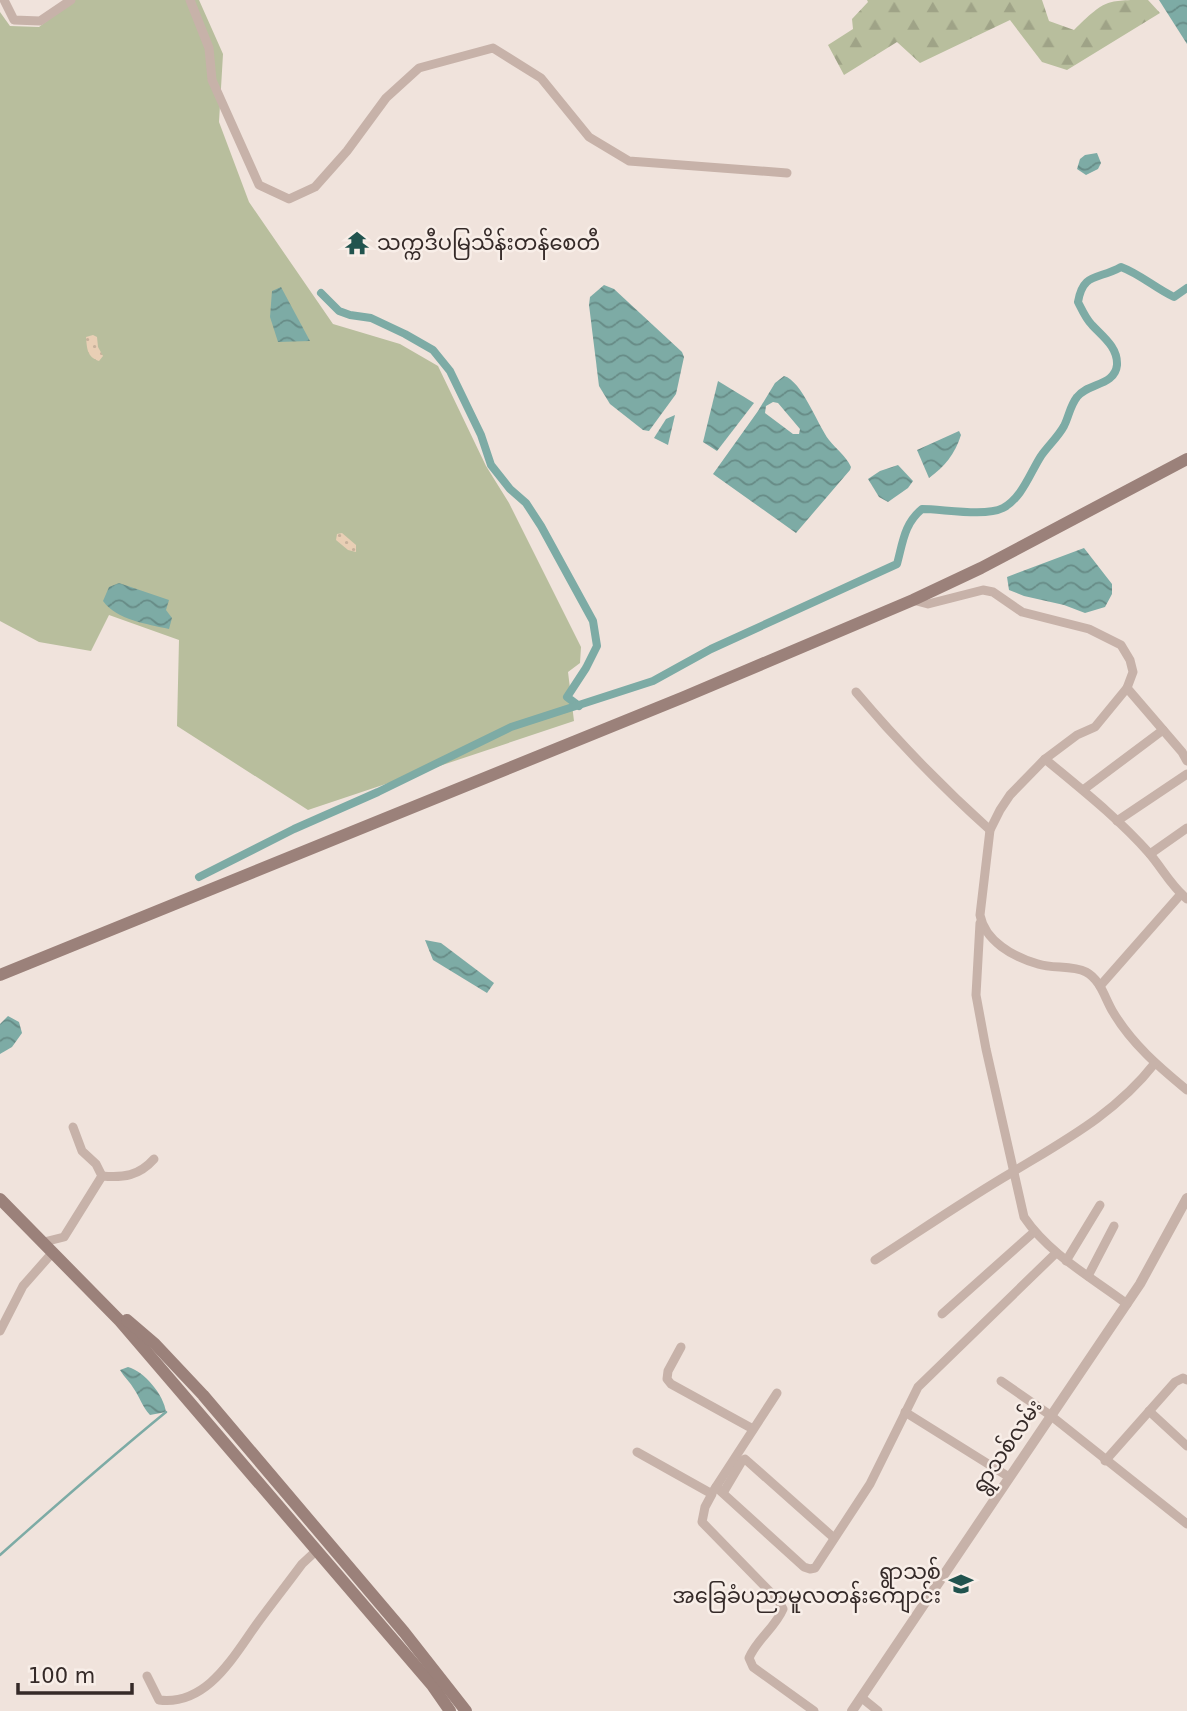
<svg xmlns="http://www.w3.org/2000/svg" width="1187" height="1711" font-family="'DejaVu Sans','Noto Sans Myanmar',sans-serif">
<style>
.green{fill:#b8be9d}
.forest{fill:url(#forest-firs)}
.sand{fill:url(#sand-dots)}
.water{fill:url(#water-waves);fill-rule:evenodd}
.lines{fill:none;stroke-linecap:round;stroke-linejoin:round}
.stream{stroke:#7daba5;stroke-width:2.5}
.canal{stroke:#7daba5;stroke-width:8}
.minor{stroke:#c7b2a9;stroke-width:9}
.tertiary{stroke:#c7b2a9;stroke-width:10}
.secondary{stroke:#9b817a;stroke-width:12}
.labels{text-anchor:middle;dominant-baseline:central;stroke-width:5;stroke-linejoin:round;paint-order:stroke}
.poi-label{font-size:21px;fill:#352a28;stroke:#f8eee8;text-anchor:start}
.street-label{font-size:21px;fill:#352a28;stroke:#f8eee8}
</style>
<defs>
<pattern id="forest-firs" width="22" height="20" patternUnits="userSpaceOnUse" patternTransform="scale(1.75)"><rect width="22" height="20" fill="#b8be9d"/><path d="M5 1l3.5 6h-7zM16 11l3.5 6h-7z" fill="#9fa387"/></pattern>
<pattern id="sand-dots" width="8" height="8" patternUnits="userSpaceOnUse" patternTransform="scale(1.75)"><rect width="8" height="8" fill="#e9cfb5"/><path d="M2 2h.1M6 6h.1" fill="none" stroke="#c8b29c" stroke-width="1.8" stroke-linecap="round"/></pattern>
<pattern id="water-waves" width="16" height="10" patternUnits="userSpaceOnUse" patternTransform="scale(1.75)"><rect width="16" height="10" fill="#7daba5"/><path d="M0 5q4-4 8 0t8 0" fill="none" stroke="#678b86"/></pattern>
</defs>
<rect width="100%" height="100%" fill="#f0e3dc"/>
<!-- green -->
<path class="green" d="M74,0H199L223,54L219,122L249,202L333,324L400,344L438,366L486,466L509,503L581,647L580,663L568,672L574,721L308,810L177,726L179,640L109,615L91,651L39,642L0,621V12L10,26L39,27Z"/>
<!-- forest -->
<path class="forest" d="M867,0H1042L1049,21L1074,30C1105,0 1105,0 1148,0L1160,13L1067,70L1042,62L1010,20L920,63L897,42L844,75L828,45L853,29L852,19L868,2Z"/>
<!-- sand -->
<g class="sand">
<path d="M93,335L97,337L98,347L103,356L99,361C87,357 87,349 86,337Z"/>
<path d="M342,533L356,545V552L348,550L336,540L337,534Z"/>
</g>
<!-- water -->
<g class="water">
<path d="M1159,0H1187V44Z"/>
<path d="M1097,153L1101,163L1098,169L1086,175L1077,169L1080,159L1085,155Z"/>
<path d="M604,285L614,289L682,352L684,357L676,394L649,431L643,430L610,404L599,386L589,305L590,297Z"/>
<path d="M281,287L310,341L278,342L270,317L272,291Z"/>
<path d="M784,376C802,381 817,424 829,440C836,449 846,456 851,467L850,470L796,533L713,474L758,411L775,383ZM773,402L778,403L800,429L799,434H793L765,413L766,406Z"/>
<path d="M718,381L754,403L717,451L703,442Z"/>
<path d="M675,415L668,445L654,438L666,419Z"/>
<path d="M959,431L961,435C955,454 945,466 929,478L917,450Z"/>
<path d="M898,465L913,481L908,488L888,502L879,497L868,479L880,471Z"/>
<path d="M1084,548L1112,584V594L1105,607L1085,613L1064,605L1024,596L1009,590L1007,577Z"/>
<path d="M119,583L169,600L166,610L172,618L169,629C147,624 117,620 103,601L109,587Z"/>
<path d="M425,940L441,943L494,983L487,993L433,960Z"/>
<path d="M8,1016L19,1022L22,1033L12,1047L0,1054V1024Z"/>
<path d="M128,1367C144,1371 164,1395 166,1412L150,1415C142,1406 140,1398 134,1389C130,1382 124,1377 120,1370Z"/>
</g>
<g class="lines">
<!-- stream -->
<path class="stream" d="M0,1555C55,1506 110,1458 166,1412"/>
<!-- canal -->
<g class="canal">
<path d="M321,293L339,311L350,315L371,318L405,334L433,350L450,371L481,435L491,465L510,489L526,503L541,526L593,621L597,646L586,668L567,697L579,706"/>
<path d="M199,877L294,829L378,792L511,727L653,681L711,649L897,564C903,542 904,524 922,509C943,509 985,517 1003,508C1022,498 1030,473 1041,456C1048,446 1058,437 1064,426C1069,416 1070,406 1077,397C1087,383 1115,386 1117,365C1118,347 1102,336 1092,325C1086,319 1082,310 1078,302C1083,272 1098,280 1121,267C1140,274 1155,288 1174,297L1187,288"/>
</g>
<!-- minor -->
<g class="minor">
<path d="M4,0L14,20L40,21L71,0"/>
<path d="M190,0L209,48L212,80L259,185L289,199L315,187L347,151L386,98L419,68L493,48L541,78L589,137L629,161L787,173"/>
<path d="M913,600L928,604L983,590L993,592L1022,612L1089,629L1121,645L1130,660L1133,672L1127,688L1095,727L1077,735L1045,759L1010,795L1000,810L990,830L980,915C985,941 1013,957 1038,964C1053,969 1072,965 1086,972C1101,980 1105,999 1113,1012C1132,1044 1159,1067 1187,1090"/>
<path d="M1127,688L1182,752L1187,761"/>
<path d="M856,692C899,743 940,785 990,830"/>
<path d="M1045,759C1081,789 1118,818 1149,853C1162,868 1171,886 1187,899"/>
<path d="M1083,790L1163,730"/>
<path d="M1117,821L1187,774"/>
<path d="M1150,854L1187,828"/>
<path d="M980,923L976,995L986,1049L1024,1217C1049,1254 1091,1277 1127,1304"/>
<path d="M1100,986L1181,894"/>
<path d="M102,1176C123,1178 139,1176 154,1159"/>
<path d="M44,1242L64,1237L102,1176L96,1164L82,1151L73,1127"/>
<path d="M875,1260C920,1231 965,1200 1011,1173C1065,1140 1115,1114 1155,1063"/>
<path d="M1066,1261L1100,1205"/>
<path d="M1088,1276L1114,1226"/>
<path d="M942,1314L1034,1232"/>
<path d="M0,1331L23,1286L53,1252"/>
<path d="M681,1347L668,1371L667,1379L671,1384L753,1429"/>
<path d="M1001,1381L1050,1415L1187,1524"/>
<path d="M1149,1411L1187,1446"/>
<path d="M905,1412L1009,1477"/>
<path d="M637,1452L712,1494L705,1507L702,1522L778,1600L783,1609C775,1628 757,1639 749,1658L753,1667L814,1711"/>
<path d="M1105,1461L1175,1382L1183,1378L1187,1380"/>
<path d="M716,1487L804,1567L810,1569L815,1568L870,1484L918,1387L1056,1253"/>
<path d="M714,1490L777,1393"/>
<path d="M723,1493L742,1461L745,1459L834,1538"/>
<path d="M147,1676L159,1700C208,1706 234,1655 259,1621C273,1602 288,1583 302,1564L316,1551"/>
<path d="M862,1698L878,1711"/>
</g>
<!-- tertiary -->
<path class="tertiary" d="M852,1711L1140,1284L1187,1198"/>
<!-- secondary -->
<g class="secondary">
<path d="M0,975L684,697L913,600L981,568L1187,459"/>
<path d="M0,1199L120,1321L432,1685L450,1711"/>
<path d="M127,1320L155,1344L203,1395L404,1632L466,1711"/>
</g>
</g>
<!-- icons -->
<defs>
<g id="temple-bare" transform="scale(1.89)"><path d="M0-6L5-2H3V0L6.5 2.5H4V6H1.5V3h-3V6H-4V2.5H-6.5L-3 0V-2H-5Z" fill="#21534e" stroke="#f8eee8" stroke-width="2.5" paint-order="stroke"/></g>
<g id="school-bare" transform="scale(1.89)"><path d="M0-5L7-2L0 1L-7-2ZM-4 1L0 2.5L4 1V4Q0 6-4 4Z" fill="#21534e" stroke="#f8eee8" stroke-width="2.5" paint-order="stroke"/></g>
</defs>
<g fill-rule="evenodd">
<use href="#temple-bare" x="357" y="243"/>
<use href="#school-bare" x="961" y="1584"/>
</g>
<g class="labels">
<!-- poi labels -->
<g class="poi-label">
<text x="377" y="243">သက္ကဒီပမြသိန်းတန်စေတီ</text>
<text x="941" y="1572" text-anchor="end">ရွာသစ်<tspan x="941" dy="24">အခြေခံပညာမူလတန်းကျောင်း</tspan></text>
</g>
<!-- street labels -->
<g class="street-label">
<text transform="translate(1007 1446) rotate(-56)">ရွာသစ်လမ်း</text>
</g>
</g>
<!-- scale -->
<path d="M18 1683v10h114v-10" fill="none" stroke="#352a28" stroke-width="3.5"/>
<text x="28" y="1683" font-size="21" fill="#352a28" stroke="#f8eee8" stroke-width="5" paint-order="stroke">100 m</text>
</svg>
